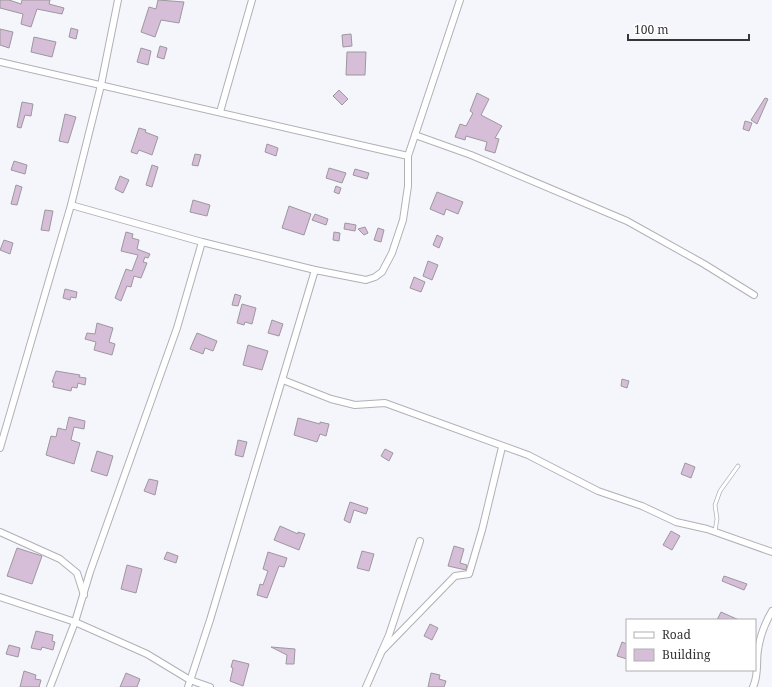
<svg xmlns="http://www.w3.org/2000/svg" width="772" height="687" font-family="'Noto Serif',serif">
<style>
.building{fill:#d6bed9;stroke:#9d989d}
.lines{fill:none;stroke-linecap:round;stroke-linejoin:round}
.lane-casing{stroke:#b0b0b7;stroke-width:4.5}
.street-casing{stroke:#b0b0b7;stroke-width:8}
.lane{stroke:#fff;stroke-width:3}
.street{stroke:#fff;stroke-width:6}
</style>
<rect width="100%" height="100%" fill="#f5f5fc"/>
<!-- building -->
<g class="building">
<path d="M0,0H9L21,4L22,0H50L49,4L64,8L62,14L37,9L31,27L21,24L23,14L0,8Z"/>
<path d="M158,0L184,2L179,23L161,20L155,37L141,32L149,7L156,9Z"/>
<path d="M71,28L78,30L76,39L69,37Z"/>
<path d="M0,29L13,32L9,48L0,45Z"/>
<path d="M351,34L352,46L343,47L342,35Z"/>
<path d="M34,37L56,42L52,57L31,52Z"/>
<path d="M160,46L167,48L164,59L157,57Z"/>
<path d="M141,48L151,51L148,65L137,62Z"/>
<path d="M347,52H366L365,75H346Z"/>
<path d="M339,90L348,99L342,105L333,96Z"/>
<path d="M477,93L489,99L481,115L502,126L495,138L499,139L495,153L485,150L487,142L466,136L465,140L455,137L460,124L466,126L473,113L470,111Z"/>
<path d="M765,98L768,99L757,124L751,120Z"/>
<path d="M22,102L33,104L31,116L25,115L21,128L17,127Z"/>
<path d="M65,114L76,117L68,143L59,141Z"/>
<path d="M745,121L752,123L749,131L743,129Z"/>
<path d="M139,128L146,130L145,132L158,137L152,155L139,150L137,154L131,152Z"/>
<path d="M267,144L278,148L276,156L265,152Z"/>
<path d="M195,154L201,155L198,166L192,165Z"/>
<path d="M14,161L27,165L25,174L11,170Z"/>
<path d="M152,165L158,167L152,187L146,185Z"/>
<path d="M329,168L346,173L342,183L326,178Z"/>
<path d="M355,169L369,173L367,179L353,175Z"/>
<path d="M120,176L129,180L123,193L115,189Z"/>
<path d="M16,185L22,187L17,205L11,204Z"/>
<path d="M336,186L341,188L339,194L334,192Z"/>
<path d="M437,192L463,202L458,214L446,209L444,215L430,209Z"/>
<path d="M193,200L210,205L207,216L190,212Z"/>
<path d="M289,206L311,214L304,235L282,228Z"/>
<path d="M45,210L53,211L49,231L41,230Z"/>
<path d="M315,214L328,219L326,225L312,220Z"/>
<path d="M345,223L356,225L355,231L344,229Z"/>
<path d="M365,227L368,233L364,235L358,229Z"/>
<path d="M378,228L384,230L381,242L374,240Z"/>
<path d="M126,232L133,234L132,238L139,240L137,249L150,254L148,258L145,257L143,262L147,263L141,278L134,276L131,287L127,286L121,301L115,298L126,269L132,271L138,255L121,251Z"/>
<path d="M334,232L340,233L339,241L333,240Z"/>
<path d="M437,235L443,238L439,248L433,245Z"/>
<path d="M4,240L13,243L10,254L0,250Z"/>
<path d="M428,261L438,265L432,280L423,276Z"/>
<path d="M414,277L425,282L421,292L410,288Z"/>
<path d="M65,289L77,292L76,298L71,297L70,300L63,298Z"/>
<path d="M235,294L241,296L238,306L232,305Z"/>
<path d="M242,304L256,308L252,324L245,322L244,325L237,323Z"/>
<path d="M272,320L283,324L279,336L268,333Z"/>
<path d="M97,323L113,328L109,342L115,344L112,355L94,350L96,342L85,339L87,333L95,334Z"/>
<path d="M197,333L217,341L213,351L205,348L203,354L190,349Z"/>
<path d="M248,345L268,351L262,370L243,365Z"/>
<path d="M56,371L80,375L79,377L86,378L85,385L78,383L77,388L72,387L71,391L53,387L54,382H52Z"/>
<path d="M622,379L629,381L627,388L621,386Z"/>
<path d="M69,417L85,421L84,429L74,427L71,440L80,443L74,464L46,455L51,436L56,437L58,428L66,430Z"/>
<path d="M298,418L320,424V422L329,424L326,436L320,434L317,442L294,435Z"/>
<path d="M238,440L247,442L243,457L235,455Z"/>
<path d="M385,449L393,453L389,461L381,456Z"/>
<path d="M97,451L113,456L107,476L91,471Z"/>
<path d="M685,463L695,467L691,478L681,474Z"/>
<path d="M149,479L158,481L155,495L144,491Z"/>
<path d="M350,502L368,508L366,514L354,510L350,523L344,520Z"/>
<path d="M280,526L298,534V532L305,534L299,550L274,540Z"/>
<path d="M671,531L680,536L672,550L663,545Z"/>
<path d="M454,546L464,549L460,563L467,565L466,570L448,566Z"/>
<path d="M17,548L42,556L32,584L7,576Z"/>
<path d="M362,551L374,554L369,571L357,568Z"/>
<path d="M167,552L178,556L176,563L164,559Z"/>
<path d="M268,552L287,558L284,567L279,566L267,598L257,595L260,584L263,585L268,571L263,569Z"/>
<path d="M127,565L142,569L136,593L121,589Z"/>
<path d="M724,576L747,584L744,590L722,581Z"/>
<path d="M721,612L739,620H717Z"/>
<path d="M430,624L438,628L432,640L424,636Z"/>
<path d="M36,631L53,635L52,641L55,642L53,650L42,647L41,650L31,648Z"/>
<path d="M622,642L627,644V659L617,656Z"/>
<path d="M9,645L20,648L18,657L6,654Z"/>
<path d="M271,647L295,649L294,664H286L287,655Z"/>
<path d="M233,660L249,664L243,686L230,681L233,668L231,667Z"/>
<path d="M24,671L36,675L35,679L41,680L39,687H20Z"/>
<path d="M126,673L140,679L137,687H120Z"/>
<path d="M431,673L440,675L439,679L446,681L444,687H428Z"/>
</g>
<g class="lines">
<!-- lane casing -->
<g class="lane-casing">
<path id="lane" d="M715,531L717,519L715,505L720,491L738,466"/>
</g>
<!-- street casing -->
<g class="street-casing">
<g id="street">
<path d="M0,62L408,156"/>
<path d="M220,112L252,0"/>
<path d="M415,135L471,155L627,221L704,264L754,295"/>
<path d="M71,205L202,242L315,270"/>
<path d="M283,380L331,399L355,405L385,403L528,455L598,491L642,506L676,522L707,529L772,552"/>
<path d="M0,448L71,205L101,85L118,0"/>
<path d="M0,532L60,559L77,573L84,595"/>
<path d="M0,597L75,622L147,654L190,680L210,687"/>
<path d="M382,651L455,576L469,574L482,530L502,447"/>
<path d="M50,687L75,622L90,572L177,328L202,242"/>
<path d="M188,687L210,620L315,270L366,280L375,277L382,272L392,253L403,220L408,186V156L460,0"/>
<path d="M366,687L389,635L420,541"/>
<path d="M753,687C759,675 756,662 758,650C760,636 765,623 772,611"/>
</g>
</g>
<!-- lane -->
<use href="#lane" class="lane"/>
<!-- street -->
<use href="#street" class="street"/>
</g>
<!-- legend -->
<rect x="626" y="619" width="130" height="52" fill="#ffffff" stroke="#afafb0"/>
<rect x="634" y="632" width="20" height="6" fill="#ffffff" stroke="#afafb0"/>
<text x="662" y="639" font-size="12" fill="#363639">Road</text>
<rect x="634" y="649" width="20" height="12" fill="#d6bed9" stroke="#afafb0"/>
<text x="662" y="659" font-size="12" fill="#363639">Building</text>
<!-- scale -->
<path d="M628 34v6h121v-6" fill="none" stroke="#363639" stroke-width="2"/>
<text x="634" y="34" font-size="12" fill="#363639" stroke="#ffffff" stroke-width="3" paint-order="stroke">100 m</text>
</svg>
